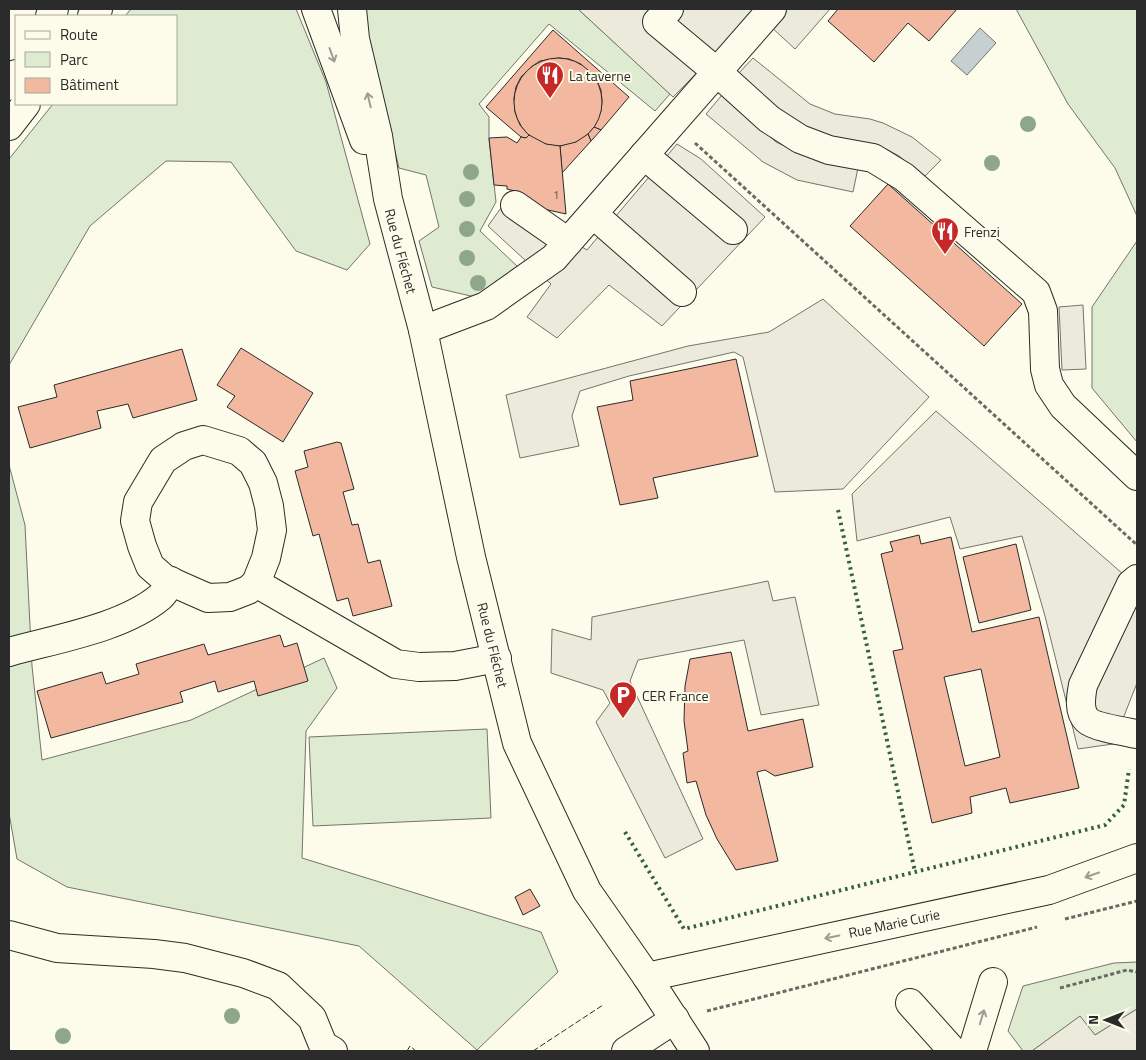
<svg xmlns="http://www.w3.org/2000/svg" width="1146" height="1060" font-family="'Titillium Web',sans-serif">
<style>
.green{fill:#deebd1;stroke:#74746e}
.parking{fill:#eceadb;stroke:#74746e}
.water{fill:#c7d0d0;stroke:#74746e}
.building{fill:#f2b8a0;stroke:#2b2b2b;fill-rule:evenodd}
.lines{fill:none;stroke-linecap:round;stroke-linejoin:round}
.minor-casing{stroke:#2b2b2b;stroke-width:30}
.highway-casing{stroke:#2b2b2b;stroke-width:30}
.path{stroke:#6a6964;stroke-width:3;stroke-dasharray:4 2.5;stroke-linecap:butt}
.minor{stroke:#fdfbea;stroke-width:28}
.highway{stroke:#fdfbea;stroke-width:28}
.hedge{stroke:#34623c;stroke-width:4;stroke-dasharray:2.5 4;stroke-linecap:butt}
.fence{stroke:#2b2b2b;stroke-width:1;stroke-dasharray:6 2.5;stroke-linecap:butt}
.tree{fill:#8ea78a}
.oneway{stroke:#9e9d94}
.labels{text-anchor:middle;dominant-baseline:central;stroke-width:4;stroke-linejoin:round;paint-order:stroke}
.number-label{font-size:11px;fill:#5d4e48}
.poi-label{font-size:14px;fill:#2b2b2b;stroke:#fdfbea;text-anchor:start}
.street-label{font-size:14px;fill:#2b2b2b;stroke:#fdfbea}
</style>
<rect width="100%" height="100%" fill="#fdfbea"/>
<!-- green -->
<g class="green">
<path d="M131,9H296L326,82L370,244L347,270L296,251L231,162L166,161L90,226L9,365V159L53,104H176V16H125Z"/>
<path d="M364,9H578L670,94L655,111L549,24L479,104L489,117V139L496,202L480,231L518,267L475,297L432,287L419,241L439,227L426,175L399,168L365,27Z"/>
<path d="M1016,9H1137V216L1115,168L1068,104Z"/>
<path d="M1137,241V442L1092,388V307Z"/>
<path d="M9,465L25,525L32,666L42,760L191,720L324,658L337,688L306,731L302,858L541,932L558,972L477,1050L359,946L67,887L17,859L9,813Z"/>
<path d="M487,729L491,818L313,826L309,737Z"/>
<path d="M1137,962V1009L1095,1035L1079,1017L1032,1051H1023L1008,1031L1023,986L1114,963Z"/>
</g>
<!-- parking -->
<g class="parking">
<path d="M578,9H830L795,49L756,13L673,97Z"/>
<path d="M753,58L810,104L835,114L870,119L883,123L912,137L941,160L924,177L899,156L888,150L877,146L841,141L799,127L737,75Z"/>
<path d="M722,95L776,142L806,156L858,168L853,192L797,180L763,162L706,114Z"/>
<path d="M677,144L701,159L765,217L662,326L609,285L557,338L527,317L551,284L488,226L506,201L587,250Z"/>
<path d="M823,299L929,397L843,489L775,492L743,357L734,352L629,376L580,391L572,416L579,446L520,458L506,395L688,346L769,332Z"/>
<path d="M1083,305L1086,369L1062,370L1059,307Z"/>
<path d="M936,411L1123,574L1137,580V683L1113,744L1078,749L1045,616L1022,536L960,549L950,517L857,541L852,494Z"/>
<path d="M768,581L773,601L795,597L819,705L761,715L744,640L638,660L630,681L703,839L665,858L596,722L610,703L603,690L551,673L552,629L591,640L592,617Z"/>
<path d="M1137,1009V1051H1032L1080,1016L1095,1035Z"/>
</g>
<!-- water -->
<path class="water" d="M980,28L996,43L967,75L951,61Z"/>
<!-- building -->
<g class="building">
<path d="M838,9H957L929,41L908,23L874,62L828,21Z"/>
<path d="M553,30L629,97L601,130L594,127L601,111L602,101L601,90L596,79L581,64L569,59L559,58L540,61L531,67L521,77L516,87L514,98L515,112L520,125L529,135L526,138L521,137L486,107Z"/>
<circle cx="558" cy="102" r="44"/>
<path d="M594,127L601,130L591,141L588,134Z"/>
<path d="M588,134L591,141L562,173L560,146L576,142Z"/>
<path d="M529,135L546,144L560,146L566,214L517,203L519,192L507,189V186L494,185L489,138L507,137L517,143L521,137L526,138Z"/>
<path d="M888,184L1022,304L984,346L850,226Z"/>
<path d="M241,348L313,393L283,442L227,407L235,396L217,385Z"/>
<path d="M182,349L197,400L133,418L128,404L97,411L101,428L30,448L18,407L57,397L54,385Z"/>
<path d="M736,359L758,456L653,478L658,498L620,505L597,407L633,400L630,381Z"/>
<path d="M337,442L341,443L354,489L343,492L352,525L358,524L368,563L380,560L392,606L353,616L348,598L337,601L319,534L313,536L295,471L308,467L304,451Z"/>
<path d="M919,535L921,544L951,537L972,632L1039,617L1079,788L1010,803L1006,788L970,797L972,813L932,823L893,651L903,649L881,554L893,551L890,542ZM981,669L1000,757L965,766L944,677Z"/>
<path d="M1016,544L1031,610L979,623L963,557Z"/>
<path d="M280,635L284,647L297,643L308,681L258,696L254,681L218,692L215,681L180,692L183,702L51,738L37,691L102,672L106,684L139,674L136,664L204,644L208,655Z"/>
<path d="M731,652L748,731L803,719L813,767L775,776L765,770L757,772L778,861L736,870L717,839L706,815L696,781L687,783L683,753L688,751L684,721L685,686L690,659Z"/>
<path d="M530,889L540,906L523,915L515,897Z"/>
</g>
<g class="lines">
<!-- minor casing -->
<g class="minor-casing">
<g id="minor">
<path d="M316,9L364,140"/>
<path d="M352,9L355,39L378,136L388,199L423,330L471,557L517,743L587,891L647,977L695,1051"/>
<path d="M669,9L657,22L717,72L769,119L800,139L829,150L873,158L904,177L1036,292L1043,311L1045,369L1049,385L1063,406L1137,476"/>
<path d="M644,155L733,230"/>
<path d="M515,205L568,242"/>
<path d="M593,214L682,292"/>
<path d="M423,330L486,306L554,258L772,9"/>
<path d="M1137,579L1131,584L1083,685C1081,696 1078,711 1087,720C1094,727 1127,732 1137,734"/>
<path d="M256,583L248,590L230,597L208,598L165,579L150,566L142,546L135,521L138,502L163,460L184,446L203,440L239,451L253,463L263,483L269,506L272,530L266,558L256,583L396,664L419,667L455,666L497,658"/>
<path d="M9,652C55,639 123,628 160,597C165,593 168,586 171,581"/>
<path d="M9,935L57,948L154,954L185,958L243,973L278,986L312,1018L323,1045L333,1051"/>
<path d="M647,977L1049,890L1137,858"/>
<path d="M910,1003L953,1051"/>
<path d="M626,1051L675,1019"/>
<path d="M972,1051L993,982"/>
</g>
</g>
<!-- highway casing -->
<g class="highway-casing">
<g id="highway">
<path d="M50,16L54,9"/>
<path d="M92,16L98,9"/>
<path d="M9,86L16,74"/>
<path d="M9,126L26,104"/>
</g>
</g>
<!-- path -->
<g class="path">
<path d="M695,143L1137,545"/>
<path d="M1065,919L1137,901"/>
<path d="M1060,988L1127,970L1137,972"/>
<path d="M707,1011L1037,927"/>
</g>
<!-- minor -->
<use href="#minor" class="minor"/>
<!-- highway -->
<use href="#highway" class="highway"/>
<!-- hedge -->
<g class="hedge">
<path d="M838,510L915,872"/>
<path d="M625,832L684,929L1105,825L1124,805L1129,769"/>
</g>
<!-- fence -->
<g class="fence">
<path d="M407,1051L410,1046L416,1051"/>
<path d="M533,1051L603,1005"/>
</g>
</g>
<!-- trees -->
<g class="tree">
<circle cx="1028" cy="124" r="8"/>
<circle cx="992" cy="163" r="8"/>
<circle cx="471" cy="172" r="8"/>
<circle cx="467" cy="199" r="8"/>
<circle cx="467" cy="229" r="8"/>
<circle cx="467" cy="258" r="8"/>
<circle cx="478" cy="283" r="8"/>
<circle cx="232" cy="1016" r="8"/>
<circle cx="63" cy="1036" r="8"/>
</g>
<!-- one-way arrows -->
<defs><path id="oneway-shaft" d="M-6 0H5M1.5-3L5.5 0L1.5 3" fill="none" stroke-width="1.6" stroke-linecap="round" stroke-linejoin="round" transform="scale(1.25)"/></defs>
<g class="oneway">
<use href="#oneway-shaft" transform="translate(332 55) rotate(70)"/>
<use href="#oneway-shaft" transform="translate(369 100) rotate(-103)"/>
<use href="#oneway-shaft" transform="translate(1092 875) rotate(161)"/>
<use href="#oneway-shaft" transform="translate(832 937) rotate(168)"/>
<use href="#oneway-shaft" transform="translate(982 1017) rotate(-73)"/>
</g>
<!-- icons -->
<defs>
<g id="restaurant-pin" transform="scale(1.4375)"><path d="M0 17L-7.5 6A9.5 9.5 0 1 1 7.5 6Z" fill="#c62828" stroke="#fdfbea"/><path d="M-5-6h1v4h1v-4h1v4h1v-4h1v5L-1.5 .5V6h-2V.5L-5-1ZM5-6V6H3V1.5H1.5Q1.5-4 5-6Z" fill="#fff"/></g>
<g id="parking-pin" transform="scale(1.4375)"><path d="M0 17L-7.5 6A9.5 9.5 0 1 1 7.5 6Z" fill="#c62828" stroke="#fdfbea"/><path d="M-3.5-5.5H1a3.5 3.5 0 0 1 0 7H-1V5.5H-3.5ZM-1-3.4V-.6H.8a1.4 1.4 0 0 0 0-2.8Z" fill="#fff"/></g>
</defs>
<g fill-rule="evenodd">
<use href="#restaurant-pin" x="550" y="75"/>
<use href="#restaurant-pin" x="945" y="231"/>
<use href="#parking-pin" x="623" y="695"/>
</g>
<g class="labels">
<!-- number labels -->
<g class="number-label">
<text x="556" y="195">1</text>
</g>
<!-- poi labels -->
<g class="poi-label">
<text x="569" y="75">La taverne</text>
<text x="964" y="231">Frenzi</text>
<text x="642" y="695">CER France</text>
</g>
<!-- street labels -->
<g class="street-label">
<text transform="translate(401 251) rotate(75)">Rue du Fléchet</text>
<text transform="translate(493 645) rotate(76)">Rue du Fléchet</text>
<text transform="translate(894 923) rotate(-12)">Rue Marie Curie</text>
</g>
</g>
<!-- border -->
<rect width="1146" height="1060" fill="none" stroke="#2b2b2b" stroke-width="20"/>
<!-- legend -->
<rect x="15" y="15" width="162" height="90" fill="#fdfbea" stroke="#a9a89e"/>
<rect x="25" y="31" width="25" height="8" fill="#fdfbea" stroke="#a9a89e"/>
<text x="60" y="40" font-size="15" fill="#2b2b2b">Route</text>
<rect x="25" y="52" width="25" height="15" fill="#deebd1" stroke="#a9a89e"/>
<text x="60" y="65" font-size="15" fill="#2b2b2b">Parc</text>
<rect x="25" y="78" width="25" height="15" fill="#f2b8a0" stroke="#a9a89e"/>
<text x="60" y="90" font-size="15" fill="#2b2b2b">Bâtiment</text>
<!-- north arrow -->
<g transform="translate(1106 1020) rotate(270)" stroke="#fdfbea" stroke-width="4" paint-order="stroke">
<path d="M0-4L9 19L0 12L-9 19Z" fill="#2b2b2b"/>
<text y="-8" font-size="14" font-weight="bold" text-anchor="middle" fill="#2b2b2b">N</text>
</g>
</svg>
